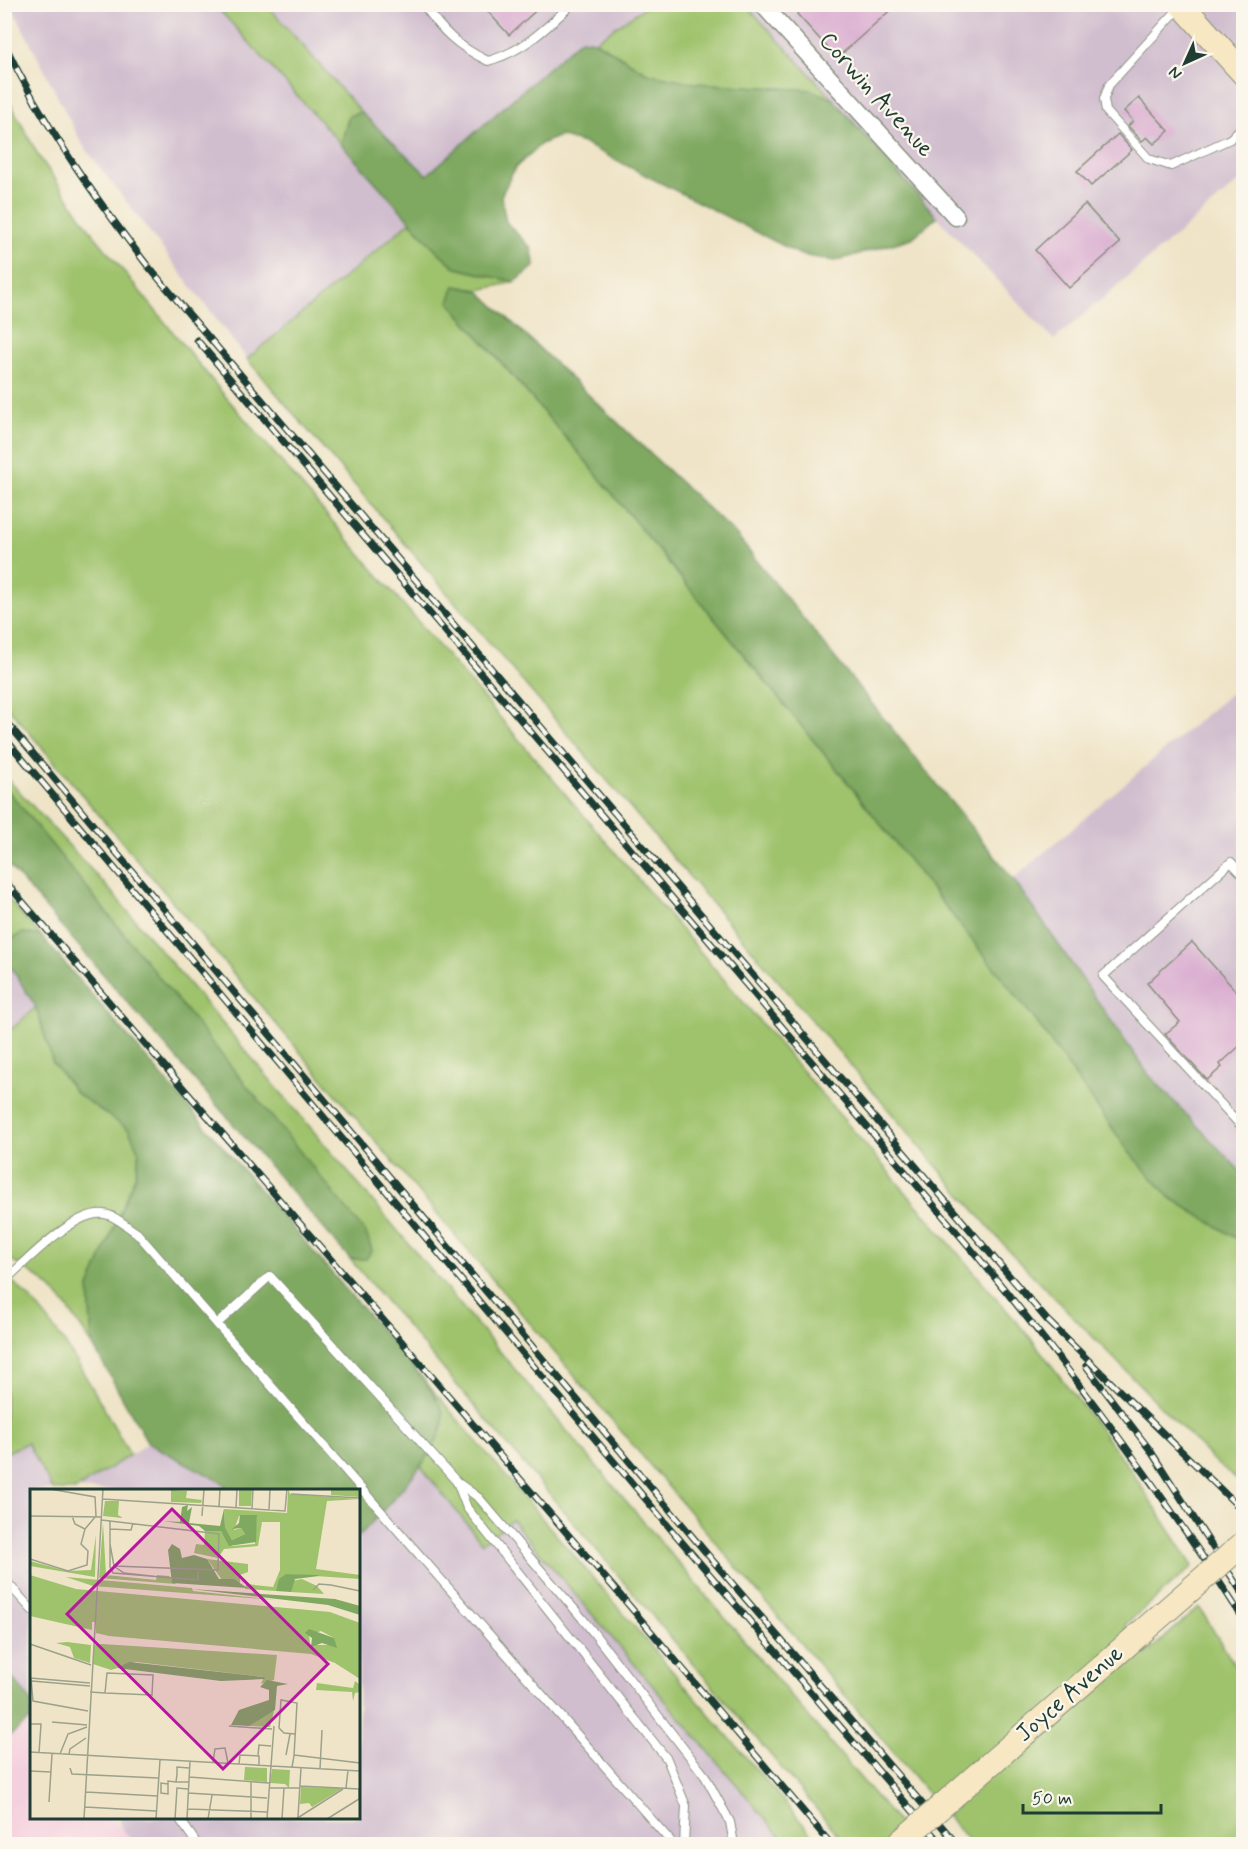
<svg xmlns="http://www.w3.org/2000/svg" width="1248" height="1849" font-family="Mynerve,sans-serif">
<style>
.built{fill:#f4cfde}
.industrial{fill:#d0bdce}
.green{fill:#9fc26c;stroke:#5f8050;stroke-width:1.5}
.forest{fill:#7fa860;stroke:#4f724a;stroke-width:1.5}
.building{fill:#d8aacf}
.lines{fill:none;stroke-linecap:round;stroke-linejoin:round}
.lane-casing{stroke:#87907e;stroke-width:10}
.street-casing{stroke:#87907e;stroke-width:19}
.secondary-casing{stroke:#87907e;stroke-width:26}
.lane{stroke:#fff;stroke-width:8}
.street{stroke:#fff;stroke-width:16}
.secondary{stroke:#f8e7c3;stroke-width:24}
.rail-casing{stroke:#1f3d34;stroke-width:7}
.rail{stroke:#fbf7ec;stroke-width:4.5;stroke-dasharray:14;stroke-linecap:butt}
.secondary-bridge-casing{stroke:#87907e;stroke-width:26;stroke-linecap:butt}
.secondary-bridge{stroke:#f8e7c3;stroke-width:24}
.labels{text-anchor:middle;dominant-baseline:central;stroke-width:4.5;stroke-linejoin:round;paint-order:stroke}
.street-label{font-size:24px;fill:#1f3d34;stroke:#fbf7ec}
.inset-road{fill:none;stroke:#9ca18c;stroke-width:1.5}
.view{fill:#b5179e;fill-opacity:0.15;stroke:#b5179e;stroke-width:3}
.inset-edge{fill:none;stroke:#1f3d34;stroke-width:3}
</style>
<rect width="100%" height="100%" fill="#fbf7ec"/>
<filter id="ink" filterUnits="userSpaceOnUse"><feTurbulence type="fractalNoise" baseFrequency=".0167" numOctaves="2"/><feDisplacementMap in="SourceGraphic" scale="12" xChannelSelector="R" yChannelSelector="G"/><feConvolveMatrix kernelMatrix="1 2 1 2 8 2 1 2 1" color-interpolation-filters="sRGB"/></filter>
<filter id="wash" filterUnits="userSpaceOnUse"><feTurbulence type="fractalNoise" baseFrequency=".008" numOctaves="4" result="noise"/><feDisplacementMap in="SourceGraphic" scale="24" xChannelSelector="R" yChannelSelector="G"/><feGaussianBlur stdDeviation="1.35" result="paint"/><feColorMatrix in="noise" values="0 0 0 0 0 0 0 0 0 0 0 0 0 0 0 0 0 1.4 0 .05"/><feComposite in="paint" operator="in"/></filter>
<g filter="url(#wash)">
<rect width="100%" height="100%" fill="#efe4c7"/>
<!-- built -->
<path class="built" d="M30,1720L32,1818H112L135,1844H5V1740Z"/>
<!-- industrial -->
<g class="industrial">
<path d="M11,5H215L410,222L247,359L82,144Z"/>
<path d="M267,5H648L595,41L581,40L427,175L361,112Z"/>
<path d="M746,5H1243V178L1054,340L937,217Z"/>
<path d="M1243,683V1174L1148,1074L1013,879Z"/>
<path d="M5,957L36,1007L5,1036Z"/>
<path d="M27,1443L55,1490H32L31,1701L5,1668L4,1453Z"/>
<path d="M148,1443L220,1481L229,1490H75Z"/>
<path d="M421,1467L482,1542L512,1520L787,1844H135L123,1830L119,1818H358L359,1536Z"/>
</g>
<!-- green -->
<g class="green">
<path d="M215,5H267L361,112L349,116L341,144Z"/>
<path d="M648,5H746L833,99L811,90L694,83L647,73L595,41Z"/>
<path d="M4,91L38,155L94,235L220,390L1033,1341L1128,1466L1193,1566L1125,1625L1147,1653L1199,1607L1243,1679V1844H971L5,704Z"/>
<path d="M410,222L437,251L456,268L515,282L479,290L455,286L449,302L584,459L848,783L1036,1021L1130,1153L1169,1197L1236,1238H1243V1485L1217,1464L1010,1252L247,359Z"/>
<path d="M4,775L108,888L916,1844H846L350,1259H366L107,915L5,787Z"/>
<path d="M4,894L41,936L23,933L9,940L6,959Z"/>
<path d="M36,1007L53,1063L76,1093L129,1130L139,1152L136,1174L89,1288L92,1344C78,1324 65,1300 46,1284C33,1272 16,1267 5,1253L4,1036Z"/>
<path d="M4,1275C56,1313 98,1399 130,1455L75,1490H53L27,1443L5,1453Z"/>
<path d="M424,1380L820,1844H787L512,1520L482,1543L421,1467L441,1426L443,1412Z"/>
</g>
<!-- forest -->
<g class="forest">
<path d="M581,39L595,41L647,73L694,83L811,90L833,99L937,217L912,238L835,261L801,255L583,143L560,136L541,144L515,168L501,196L506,222L531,248L535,266L515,282L457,268L437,251L341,144L349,116L361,112L427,175Z"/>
<path d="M455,286L479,291L736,535L1013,879L1148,1074L1243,1174V1238H1236L1169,1197L1130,1153L1036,1021L848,783L584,459L449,302Z"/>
<path d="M5,787L366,1233L372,1250L366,1259H350L5,861Z"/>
<path d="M23,933L41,936L424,1380C430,1390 440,1402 443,1413C449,1445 380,1513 359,1536L358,1490H229L220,1481L148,1443L92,1344L89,1288L136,1174L139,1152L129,1130L76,1093L53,1063L36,1007L6,959L9,940Z"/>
<path d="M4,1668L31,1701V1722L29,1720L5,1740Z"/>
</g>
<g id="blocks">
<!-- building -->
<g class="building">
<path d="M481,4H543L509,35Z"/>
<path d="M808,4H897L837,58L797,14Z"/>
<path d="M1139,98L1169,131L1154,144L1147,137L1142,141L1128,126L1133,121L1124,111Z"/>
<path d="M1118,134L1132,150L1091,186L1077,171Z"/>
<path d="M1085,204L1120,243L1069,288L1035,250Z"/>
<path d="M1192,942L1244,1000V1042L1220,1064L1222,1067L1207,1080L1165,1034L1180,1022L1147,983Z"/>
</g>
</g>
</g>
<g filter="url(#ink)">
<use href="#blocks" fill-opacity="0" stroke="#87907e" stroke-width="1.5"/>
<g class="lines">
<!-- lane casing -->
<g class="lane-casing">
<g id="lane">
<path d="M423,4C443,32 457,46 488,61C524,51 545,29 572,4"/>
<path d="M1181,6L1109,85L1104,99L1106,111L1149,159L1171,166L1230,139L1244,125"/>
<path d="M1244,876L1231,862L1103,976L1244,1129"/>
<path d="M4,1281C27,1261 74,1210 104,1214C115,1215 127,1227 137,1233L673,1844"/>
<path d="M217,1324L270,1276L457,1482L479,1498L582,1618L705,1776L730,1822L734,1844"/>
<path d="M457,1482L467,1508L667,1759L686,1806L684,1844"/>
<path d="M4,1579L32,1610"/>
<path d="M179,1818L197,1844"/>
</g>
</g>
<!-- street casing -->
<g class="street-casing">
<path id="street" d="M762,4L956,217"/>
</g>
<!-- secondary casing -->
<g class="secondary-casing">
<path id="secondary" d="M1181,4L1244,74"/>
</g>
<!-- lane -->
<use href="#lane" class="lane"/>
<!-- street -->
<use href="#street" class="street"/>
<!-- secondary -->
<use href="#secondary" class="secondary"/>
<!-- rail casing -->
<g class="rail-casing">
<g id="rail">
<path d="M4,43C42,123 93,195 147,265L1047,1320L1244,1512"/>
<path d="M197,340L978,1257C1075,1375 1162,1491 1244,1620"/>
<path d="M4,719L713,1561L957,1844"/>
<path d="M4,737L675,1534L941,1844"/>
<path d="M4,880L621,1596L831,1844"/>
<path d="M1086,1366L1150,1450L1244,1596"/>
</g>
</g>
<!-- rail -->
<use href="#rail" class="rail"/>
<!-- secondary-bridge casing -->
<g class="secondary-bridge-casing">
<path id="secondary-bridge" d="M898,1844L1244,1543"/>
</g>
<!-- secondary-bridge -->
<use href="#secondary-bridge" class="secondary-bridge"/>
</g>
</g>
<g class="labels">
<!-- street labels -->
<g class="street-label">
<text transform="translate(876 95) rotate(48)">Corwin Avenue</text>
<text transform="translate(1070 1694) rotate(-41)">Joyce Avenue</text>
</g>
</g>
<!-- overview -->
<g transform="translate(30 1489)">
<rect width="330" height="330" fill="#efe4c7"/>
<path d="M209,0H222L221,17H209ZM258,0L260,5L330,10L297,12L286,80L330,86V90L256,85L246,102L215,100L216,95L243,98L250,81V33H232L228,57L194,60L188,69L164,64L166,55L174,56L175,42L183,41L191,42L202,57L225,55L227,26L209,27L204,41L211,39L215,45L202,51L195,38L194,20L257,24ZM301,0H330V8L301,6ZM141,1L157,2L156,9L172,11L171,14L141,13ZM75,12H89L88,26L93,29L73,27ZM73,34L76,86L126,91L127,86L139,87L146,95L69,89ZM66,46L65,88L0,77V72L37,82L61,81ZM177,70L218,75V83L210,86V94L192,91ZM0,86L46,100L300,123L330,134V190L305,174L281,165L79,147L66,144V133H62V141L0,127ZM291,142L304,149L298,156H280L279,146ZM36,88L162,99L163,102L246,111L63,97ZM272,90L287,97L294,105L260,103L262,92ZM37,153L61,156L60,174L44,169L40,158L26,154ZM72,155L247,166L244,191L231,195L234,188L106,173L81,181L63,175L64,156ZM325,192L330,196V203L325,204L323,212L322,203L286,201L287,194L323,199ZM244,222L240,238L219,237L237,224ZM215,278L237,279V293L214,291ZM242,280L260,281L259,299L255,295L240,294ZM271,298L313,299L282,318L279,314L270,315Z" fill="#9fc26c" fill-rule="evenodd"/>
<path d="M158,16L157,22L162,18L159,34L190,37L194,20L195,38L202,51L215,45L211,39L202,40L209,34L210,26H227L226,53L199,57L191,42H175L169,37L133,32L150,33L152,18ZM142,55L150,60L152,69L164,66L177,70L189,90H204L217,99L142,94L138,61ZM256,85L288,86L289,87L265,90L261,103L246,102L249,90ZM161,100L305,110L330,117V126L298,116ZM279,140L304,149L307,159L292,154L281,158L282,149L275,144ZM99,173L234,188L235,190L191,192L87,179ZM237,191L258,195L247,197L245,221L219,237L201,236L209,221L239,211V201L230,198Z" fill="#7fa860"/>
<path class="inset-road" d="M261,5L330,9M73,10L255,22L257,0M189,18L190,0M206,19L207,0M222,20L223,0M239,21L240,0M0,27L72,28M42,27L45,35L55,40M172,27L174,0M71,31L80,32V78L83,84L168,91V82M80,40L101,41L103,34M80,55L84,77L188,81L189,45L80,32M0,70L38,82L57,76L58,62L51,55L55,40L66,27L65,8L20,0M85,78L94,84L130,88M283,101L289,95L301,96L330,102M0,155L61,176M0,189L60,194M1,189L3,212L58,222M2,192L60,197M60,203L75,204L122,206L123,186L77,184L75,204M22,233L57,236M0,235H11L9,264M199,237L242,240M0,263L330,282M30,265L38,245L57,238M39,266L40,260L56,249M228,266L229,256L241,257M256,266L260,245M264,266L330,274M183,273L185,260L195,259L198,274M209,275L210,266L229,267V276M262,278L264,267L267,214L251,211L249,239L254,244L265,245M40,279L42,285L128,289M290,280L292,241M0,282L21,283M159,288L239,294M159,293H146L147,285V278L159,279M138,295L131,294V304L138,305V292L146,293M270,297L329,300V310M239,299H270M316,299L318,281M56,303L127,307M158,304L237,309M19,313L22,265M55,318L126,322M158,320L237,323M268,328L271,279M54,330L73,0M126,330L130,271M145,330L147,299L158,300M157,330L160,272M178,330L182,306M221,330V293M237,330L244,237M252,330L254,299M266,330L313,300M297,330L329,310"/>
<path class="view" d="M142,20L298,175L193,280L37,125Z"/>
<rect width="330" height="330" class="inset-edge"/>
</g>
<!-- margin -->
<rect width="1248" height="1849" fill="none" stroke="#fbf7ec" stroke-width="24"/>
<!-- north arrow -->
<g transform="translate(1185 63) rotate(225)" stroke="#fbf7ec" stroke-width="4.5" paint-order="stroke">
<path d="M0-4.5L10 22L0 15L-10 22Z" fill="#1f3d34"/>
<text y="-9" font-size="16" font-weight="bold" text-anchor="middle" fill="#1f3d34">N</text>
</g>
<!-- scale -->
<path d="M1023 1804v9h138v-9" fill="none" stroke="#1f3d34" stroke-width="3"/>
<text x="1032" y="1804" font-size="18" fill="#1f3d34" stroke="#fbf7ec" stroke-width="4.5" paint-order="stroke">50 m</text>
</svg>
